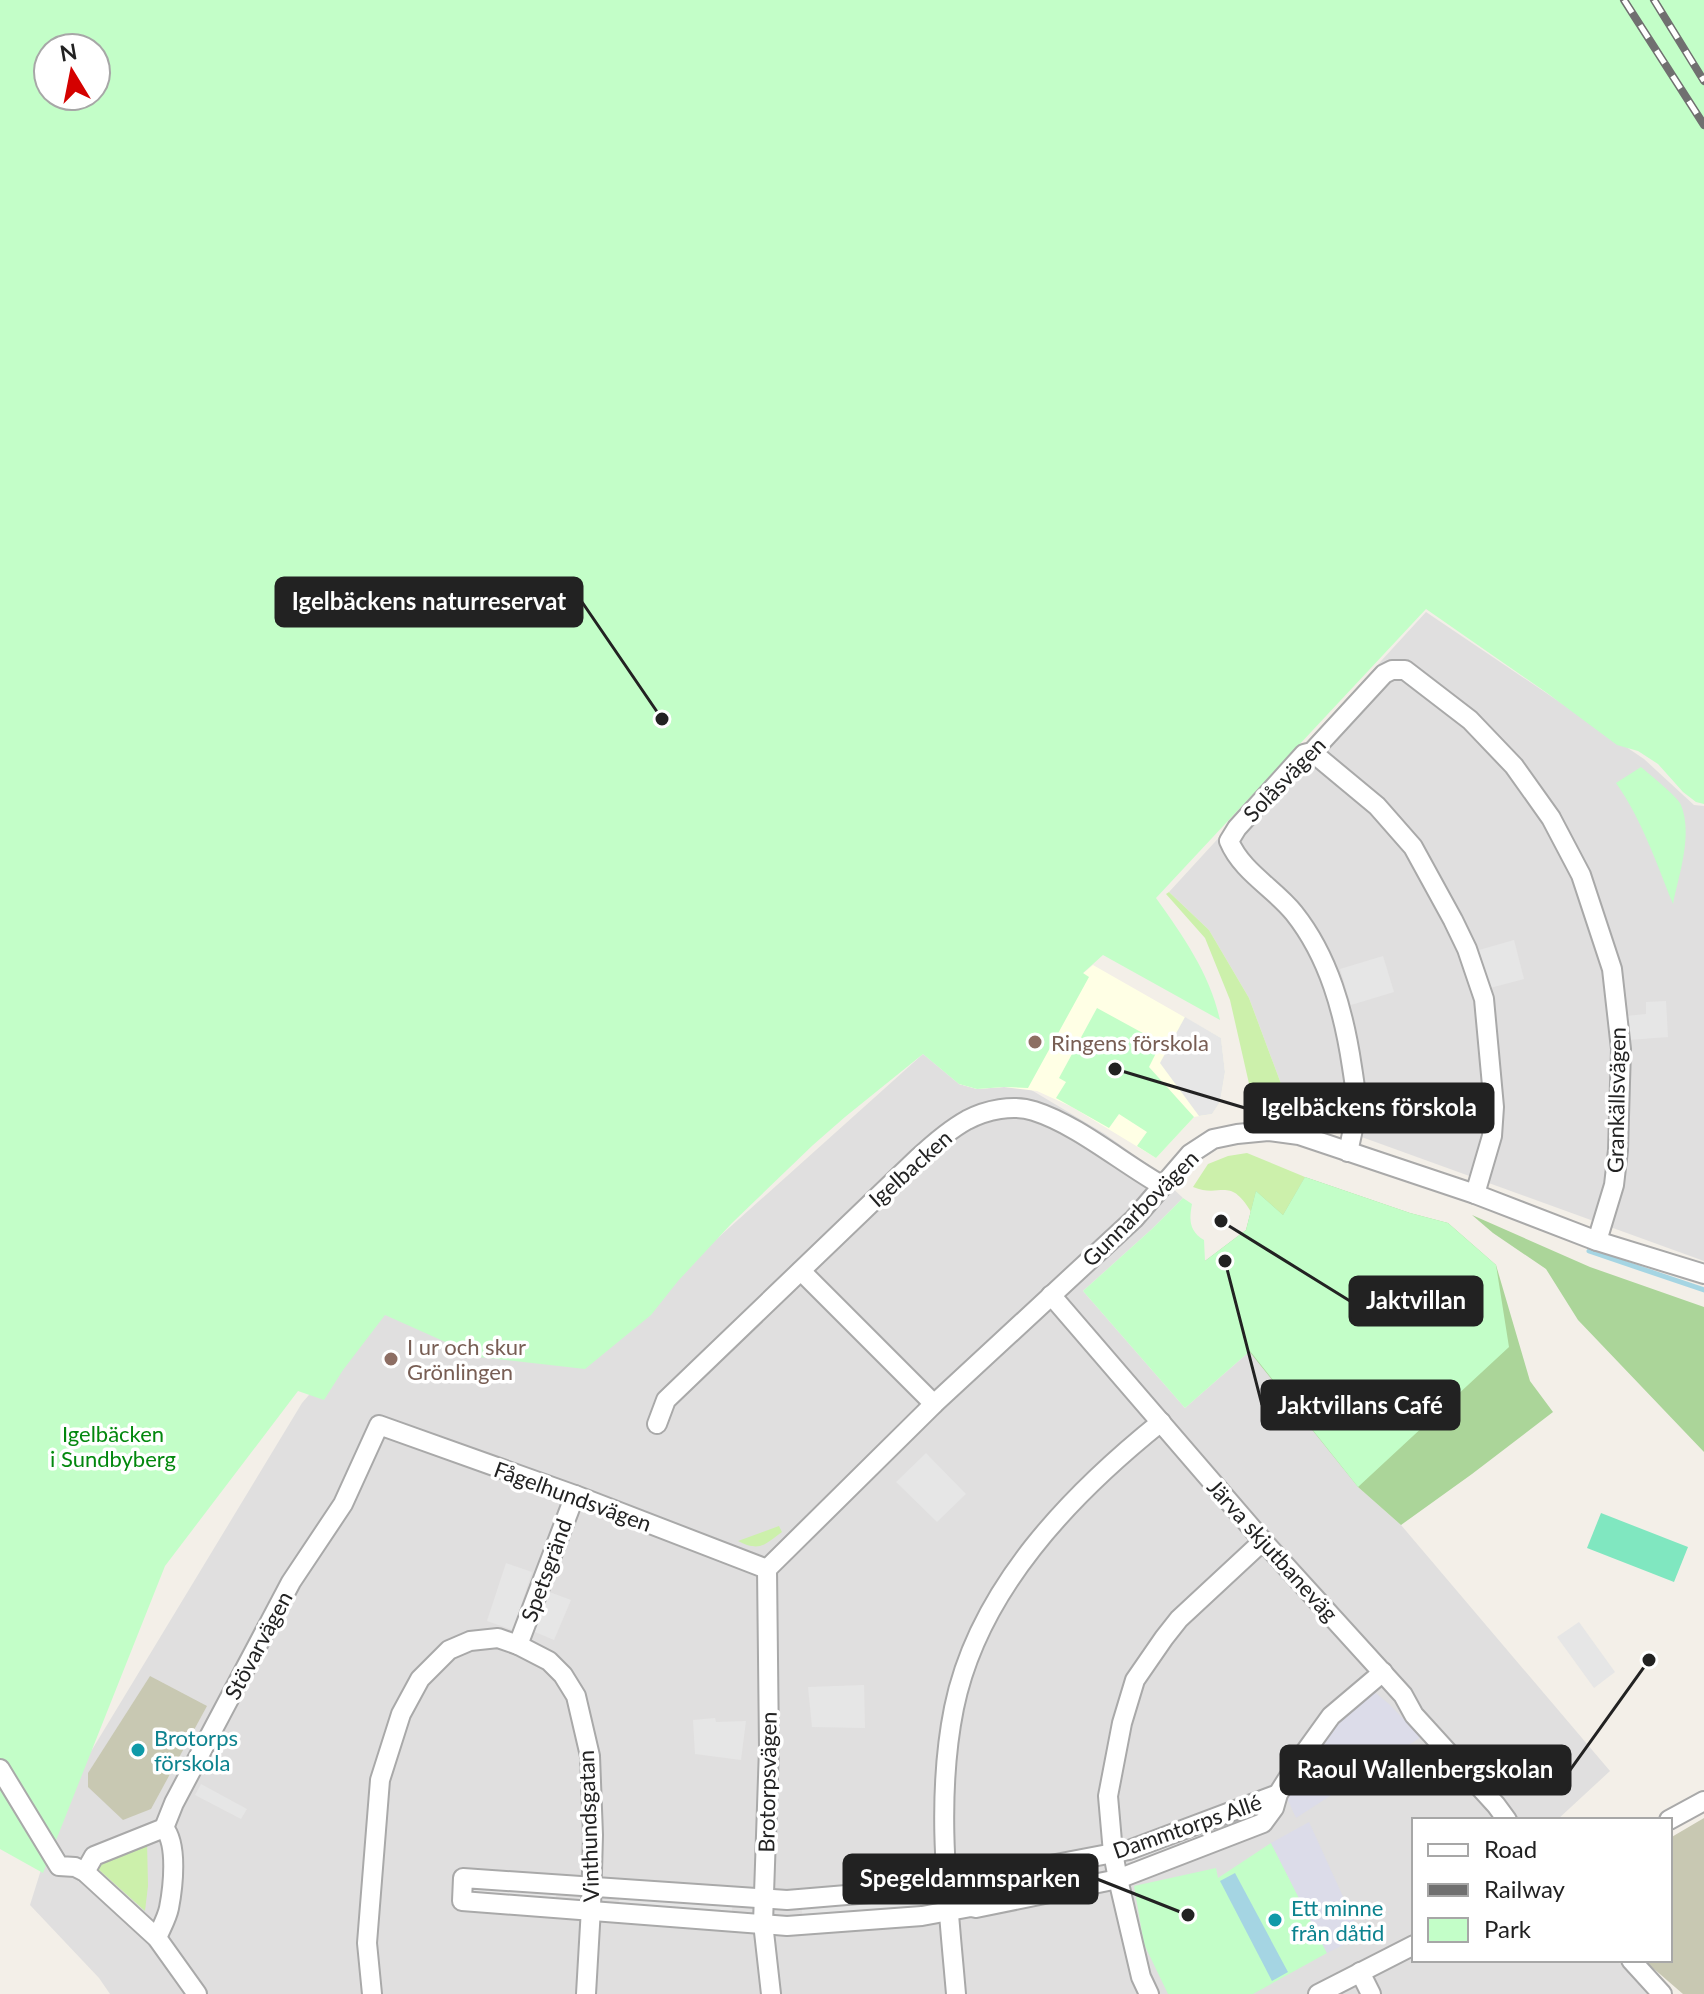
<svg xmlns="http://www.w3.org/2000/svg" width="1704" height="1994" font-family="Lato,sans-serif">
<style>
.residential{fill:#e0dfdf}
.education{fill:#ffffe5}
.construction{fill:#c8c8b2}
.grass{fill:#ccf0ab}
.forest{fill:#abd599}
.park{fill:#c3fec8;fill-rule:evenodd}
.pitch{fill:#80e7c0}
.parking{fill:#e6e6e6}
.plaza{fill:#dcdce9}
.water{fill:#a5d5e3}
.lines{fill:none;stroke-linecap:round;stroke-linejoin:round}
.stream{stroke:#a5d5e3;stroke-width:5}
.minor-casing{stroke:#a9a9a9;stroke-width:22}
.minor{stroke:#fff;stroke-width:18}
.rail-casing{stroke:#707070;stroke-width:8}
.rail{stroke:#fff;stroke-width:5;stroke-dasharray:15;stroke-linecap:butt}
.education-dot{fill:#8d6e63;stroke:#fff;stroke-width:3}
.culture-dot{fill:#0f9aa8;stroke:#fff;stroke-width:3}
.labels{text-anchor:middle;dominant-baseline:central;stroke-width:7;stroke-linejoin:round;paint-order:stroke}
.street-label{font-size:22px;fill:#222;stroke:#fff}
.education-label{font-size:22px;fill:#785e54;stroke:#fff;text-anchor:start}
.park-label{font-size:22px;fill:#03880e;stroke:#fff}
.culture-label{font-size:22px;fill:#0d838f;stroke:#fff;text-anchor:start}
.leader{fill:none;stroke:#222;stroke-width:3}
.callout-dot{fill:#222;stroke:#fff;stroke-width:3}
.callout{fill:#222;stroke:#222;stroke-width:3}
.callout-label{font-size:24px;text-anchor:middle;font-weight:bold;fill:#fff}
</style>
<rect width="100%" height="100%" fill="#f3efe8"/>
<!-- residential -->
<g class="residential">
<path d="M1426,612L1644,759L1694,805L1704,806V1261L1334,1127L1293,1116L1249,998L1209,930L1169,892Z"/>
<path d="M923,1054L959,1084L977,1089L1004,1087L1028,1088L1105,1134L1147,1164L1183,1198L1153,1228L1083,1291L1185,1408L1250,1351L1358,1487L1401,1525L1610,1771L1557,1820H1414V1960H1616L1654,1994H110L99,1978L30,1905L64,1796L302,1403L390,1301L690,1263Z"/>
</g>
<!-- education -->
<path class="education" d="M1093,965L1221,1038L1225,1072L1220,1102L1212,1114L1194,1117L1156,1158L1072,1107L1037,1091L1004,1087L977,1089L959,1084L1042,1008Z"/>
<!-- construction -->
<g class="construction">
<path d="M150,1676L207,1706L151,1809L123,1820L88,1787V1773Z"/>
<path d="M1704,1818V1994H1683L1646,1962L1647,1960H1670V1838Z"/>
</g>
<!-- grass -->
<g class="grass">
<path d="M1169,892L1209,930L1249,998L1293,1116L1247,1117L1250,1088L1230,1000L1205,938L1166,894Z"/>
<path d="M1247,1153L1305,1177L1283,1216L1256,1192L1251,1212C1229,1175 1221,1199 1193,1187L1208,1164L1228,1156Z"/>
<path d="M779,1526L782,1532C764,1545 760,1552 738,1541Z"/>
<path d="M147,1840L148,1886L145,1911L97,1868L99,1864Z"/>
</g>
<!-- forest -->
<g class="forest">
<path d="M1305,1177L1410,1213L1448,1223L1496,1265L1530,1381L1553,1412L1472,1474L1401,1525L1358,1487L1249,1351L1205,1261L1246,1230L1256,1191L1283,1215Z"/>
<path d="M1472,1215L1590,1267L1704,1307V1452L1578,1320L1546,1269L1493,1233Z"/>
</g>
<!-- park -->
<g class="park">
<path d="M0,0H1704V804L1696,802L1683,792L1658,764L1638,751L1617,745L1547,693L1426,609L1156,898C1183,936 1210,974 1220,1020L1103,955L1083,973L1089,977L1028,1088L1004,1087L977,1089L959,1084L923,1054L845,1117L813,1145L732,1223L678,1281L651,1315L585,1369L479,1357L385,1315L343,1370L324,1400L298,1391L165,1566L43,1873L0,1849ZM48,48H96V96H48Z"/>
<path d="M1641,767C1649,774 1678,797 1681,805C1693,835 1679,874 1673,904C1656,862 1642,820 1616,783Z"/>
<path d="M1097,1008L1161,1043L1149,1067L1194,1117L1156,1158L1137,1146L1147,1132L1119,1114L1109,1128L1056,1098L1066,1082L1059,1078Z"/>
<path d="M1305,1177L1410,1213L1448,1223L1496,1265L1509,1347L1358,1487L1250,1351L1185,1408L1083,1291L1153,1228L1183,1198L1192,1204C1189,1220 1189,1231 1204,1240L1205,1261L1246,1230L1256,1191L1283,1215Z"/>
<path d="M1271,1843L1327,1953L1253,1994H1168L1144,1944L1134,1886L1216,1868L1218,1878Z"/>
</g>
<!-- pitch -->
<path class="pitch" d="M1601,1513L1688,1547L1674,1582L1587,1548Z"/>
<!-- parking -->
<g class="parking">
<path d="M1514,940L1524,979L1490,988L1479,950Z"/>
<path d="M1383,956L1394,992L1351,1005L1340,969Z"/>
<path d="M1666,1001L1668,1037L1628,1040L1626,1016L1646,1014V1002Z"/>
<path d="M1185,1017L1221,1038L1225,1072L1220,1102L1212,1114L1199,1116L1160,1063Z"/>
<path d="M926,1453L966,1494L937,1522L896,1482Z"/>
<path d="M506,1563L532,1572L513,1630L487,1621Z"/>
<path d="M544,1590L571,1600L554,1640L528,1629Z"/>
<path d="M1579,1622L1615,1672L1594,1688L1557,1637Z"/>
<path d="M864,1685L865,1728L812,1727L808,1687Z"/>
<path d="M715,1718L716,1722L746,1721L741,1760L695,1754L693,1720Z"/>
<path d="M201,1784L247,1809L241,1819L195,1795Z"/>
<path d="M1255,1802L1263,1823L1137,1873L1129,1850Z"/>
<path d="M1092,1858L1097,1883L976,1908L972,1881Z"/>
<path d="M475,1879L557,1885L555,1908L473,1902Z"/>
<path d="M923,1888L922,1916L803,1925L801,1899Z"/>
<path d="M620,1889L733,1897L731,1921L618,1913Z"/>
</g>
<!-- plaza -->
<g class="plaza">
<path d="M1371,1689L1389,1704L1421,1737L1296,1818L1286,1796L1333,1723Z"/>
<path d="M1309,1822L1361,1936L1327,1953L1271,1843Z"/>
</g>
<!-- water -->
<path class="water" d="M1235,1873L1288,1972L1272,1981L1220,1881Z"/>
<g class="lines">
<!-- stream -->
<path class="stream" d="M1589,1251L1704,1290"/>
<!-- minor casing -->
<g class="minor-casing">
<g id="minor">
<path d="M1312,752L1377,806L1413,847L1453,920L1467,949L1484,999L1494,1107L1492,1136L1475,1194"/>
<path d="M1348,1152C1351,1138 1355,1123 1356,1109C1357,1096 1354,1080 1352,1067C1344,1013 1329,957 1294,913C1274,888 1242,872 1229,841L1237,828L1304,754L1312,752L1384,674L1392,670H1405L1470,720L1514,766L1551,818L1581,875L1612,969L1621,1049L1618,1150L1614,1185L1597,1241"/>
<path d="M801,1271L934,1404"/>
<path d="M1051,1295L1263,1541L1403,1695L1414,1715L1496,1805L1507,1820"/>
<path d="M657,1424L666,1400L918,1158C933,1144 949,1130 967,1120C986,1110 1013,1104 1034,1111C1078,1125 1122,1163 1163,1186"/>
<path d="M767,1569L934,1404L1134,1219L1190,1154L1213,1139L1237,1134L1268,1131L1299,1135L1475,1194L1597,1241L1704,1274"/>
<path d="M767,1569L769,1748L763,1923L771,1994"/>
<path d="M518,1645L575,1495"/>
<path d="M0,1769L59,1866L75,1867L85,1872L157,1938L197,1994"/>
<path d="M1278,1794L1129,1850L930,1888L787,1900L463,1878L462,1901L787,1926L922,1916L971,1907L976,1908L1118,1879L1263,1823L1274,1808L1278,1794L1300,1759L1331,1716L1383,1672"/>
<path d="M1669,1820L1704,1801"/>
<path d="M85,1872L94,1856L164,1828L174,1803L291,1582L343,1504L379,1425L575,1495L767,1569"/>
<path d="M157,1938C161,1928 167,1918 169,1908C173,1887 178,1844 164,1828"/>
<path d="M1631,1960L1662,1994"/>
<path d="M1360,1972L1371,1994"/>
<path d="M372,1994L367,1943L380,1780L401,1714L420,1679L449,1650L470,1641L498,1638L518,1645L549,1661L563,1675L576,1696L590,1756L593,1835L591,1908L586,1994"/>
<path d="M956,1994C948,1900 935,1802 954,1708C978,1590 1070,1495 1161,1422"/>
<path d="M1149,1994L1141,1977L1118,1879L1113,1853L1108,1796L1122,1723L1135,1680L1164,1638L1179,1619L1263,1541"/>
<path d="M1318,1994L1414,1945"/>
</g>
</g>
<!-- minor -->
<use href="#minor" class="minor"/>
<!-- rail casing -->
<g class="rail-casing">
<g id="rail">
<path d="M1624,0L1704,125"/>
<path d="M1654,0L1704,81"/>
</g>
</g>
<!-- rail -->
<use href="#rail" class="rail"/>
</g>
<!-- markers -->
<g class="education-dot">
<circle cx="1035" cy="1042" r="8"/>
<circle cx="391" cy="1359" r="8"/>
</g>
<g class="culture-dot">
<circle cx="138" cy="1750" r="8"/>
<circle cx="1275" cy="1920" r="8"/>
</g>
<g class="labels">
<!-- street labels -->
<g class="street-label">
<text transform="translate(1284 779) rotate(-46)">Solåsvägen</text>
<text transform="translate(1616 1100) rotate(-89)">Grankällsvägen</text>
<text transform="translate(910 1168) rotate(-42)">Igelbacken</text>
<text transform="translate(1140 1208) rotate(-45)">Gunnarbovägen</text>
<text transform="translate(573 1496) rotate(20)">Fågelhundsvägen</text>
<text transform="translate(1273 1550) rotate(48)">Järva skjutbaneväg</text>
<text transform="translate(546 1570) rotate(-70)">Spetsgränd</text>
<text transform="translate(258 1645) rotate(-62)">Stövarvägen</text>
<text transform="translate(767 1782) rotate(-89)">Brotorpsvägen</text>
<text transform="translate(588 1826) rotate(-92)">Vinthundsgatan</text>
<text transform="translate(1187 1826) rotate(-19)">Dammtorps Allé</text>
</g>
<!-- education labels -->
<g class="education-label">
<text x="1051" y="1042">Ringens förskola</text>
<text x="407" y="1346">I ur och skur<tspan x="407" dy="25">Grönlingen</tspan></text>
</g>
<!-- park labels -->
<g class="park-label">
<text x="113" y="1433">Igelbäcken<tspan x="113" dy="25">i Sundbyberg</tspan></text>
</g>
<!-- culture labels -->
<g class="culture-label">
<text x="154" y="1737">Brotorps<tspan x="154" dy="25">förskola</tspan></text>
<text x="1291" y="1907">Ett minne<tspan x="1291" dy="25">från dåtid</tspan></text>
</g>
</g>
<!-- callouts -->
<path class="leader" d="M662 719L582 602M1115 1069L1245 1108M1221 1221L1350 1301M1225 1261L1262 1405M1649 1660L1570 1770M1188 1915L1097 1879"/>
<g class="callout-dot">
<circle cx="662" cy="719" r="8"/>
<circle cx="1115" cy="1069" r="8"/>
<circle cx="1221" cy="1221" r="8"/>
<circle cx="1225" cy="1261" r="8"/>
<circle cx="1649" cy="1660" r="8"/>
<circle cx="1188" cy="1915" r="8"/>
</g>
<g class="callout">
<rect x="276" y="578" width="306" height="48" rx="8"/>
<rect x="1245" y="1084" width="248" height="48" rx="8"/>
<rect x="1350" y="1277" width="132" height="48" rx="8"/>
<rect x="1262" y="1381" width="197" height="48" rx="8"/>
<rect x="1281" y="1746" width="289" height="48" rx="8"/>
<rect x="844" y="1855" width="253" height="48" rx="8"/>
</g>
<g class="callout-label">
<text x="429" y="610">Igelbäckens naturreservat</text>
<text x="1369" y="1116">Igelbäckens förskola</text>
<text x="1416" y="1309">Jaktvillan</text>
<text x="1360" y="1414">Jaktvillans Café</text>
<text x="1425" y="1778">Raoul Wallenbergskolan</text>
<text x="970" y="1887">Spegeldammsparken</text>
</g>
<!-- legend -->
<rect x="1412" y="1818" width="260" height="144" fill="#ffffff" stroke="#a7a7a7" stroke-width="2"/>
<rect x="1428" y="1844" width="40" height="12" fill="#ffffff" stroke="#a7a7a7" stroke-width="2"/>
<text x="1484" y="1858" font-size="24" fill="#222222">Road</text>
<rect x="1428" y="1884" width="40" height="12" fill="#707070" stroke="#a7a7a7" stroke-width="2"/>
<text x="1484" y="1898" font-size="24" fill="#222222">Railway</text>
<rect x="1428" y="1918" width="40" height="24" fill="#c3fec8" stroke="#a7a7a7" stroke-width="2"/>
<text x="1484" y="1938" font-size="24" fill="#222222">Park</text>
<!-- north arrow -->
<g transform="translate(72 72) rotate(350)"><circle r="38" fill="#ffffff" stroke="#a7a7a7" stroke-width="2"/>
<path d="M0-6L14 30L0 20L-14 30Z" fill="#d40100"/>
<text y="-12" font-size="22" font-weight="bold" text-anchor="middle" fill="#222222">N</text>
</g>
</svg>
